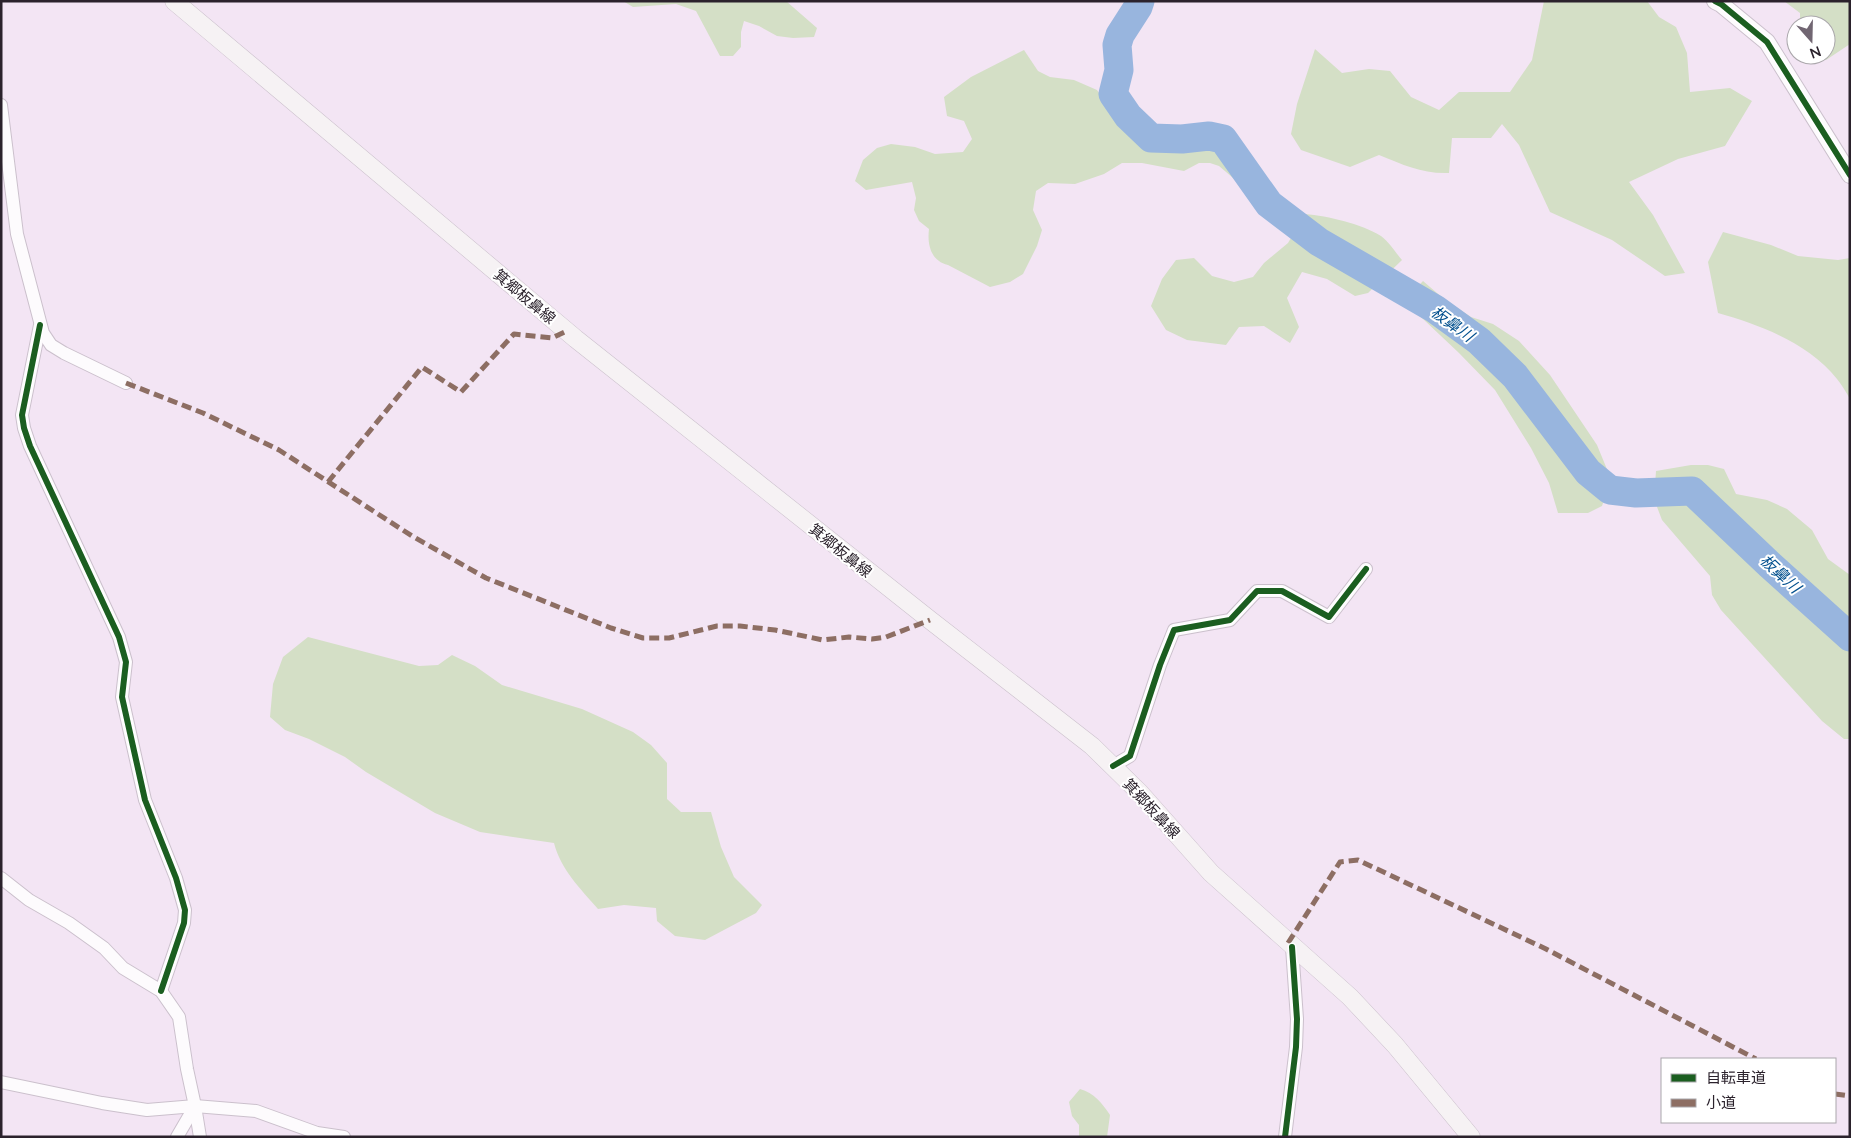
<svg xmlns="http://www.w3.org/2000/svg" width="1851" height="1138" font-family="Lato,'Noto Sans JP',sans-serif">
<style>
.green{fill:#d4dfc6}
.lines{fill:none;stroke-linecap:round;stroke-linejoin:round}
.river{stroke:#98b5de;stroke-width:29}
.minor-casing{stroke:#cbc0cc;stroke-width:14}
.tertiary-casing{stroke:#cbc0cc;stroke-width:18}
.secondary-casing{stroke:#cbc0cc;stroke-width:19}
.minor{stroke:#fdfbfd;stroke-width:12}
.tertiary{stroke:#fdfbfd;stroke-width:16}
.secondary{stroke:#f6f2f4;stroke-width:18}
.quiet{stroke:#8d6e63;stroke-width:5;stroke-dasharray:10 5;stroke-linecap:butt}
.cycleway-casing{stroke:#fff;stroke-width:9}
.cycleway{stroke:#1b5e20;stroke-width:6}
.labels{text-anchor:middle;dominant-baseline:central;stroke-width:4;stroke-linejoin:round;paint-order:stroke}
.street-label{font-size:15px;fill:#2b222c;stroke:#fff}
.water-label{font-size:16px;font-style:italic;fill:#04518f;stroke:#fff}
</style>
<rect width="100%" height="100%" fill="#f3e5f4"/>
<!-- green -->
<g class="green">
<path d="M623,1H786L817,28L814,37L793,38L777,36L759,26L744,21L741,32V47L733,56H720L696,11L676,4L633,7Z"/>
<path d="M1544,1H1647L1659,17L1676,27L1687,53L1690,92L1730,88L1752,101L1725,146L1678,159L1629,182L1653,215L1685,273L1665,276L1612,240L1550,212L1519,145L1502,124L1491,138H1452L1449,173C1422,174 1404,165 1379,155L1350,167L1301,150L1291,134L1297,104L1315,49L1342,73L1369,69L1390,71L1411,97L1439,110L1459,92H1510L1532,60Z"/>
<path d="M1784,1H1850V44L1826,60H1809L1805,55H1826V25H1800V13Z"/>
<path d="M1024,50L1038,71L1050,77L1074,80L1097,90L1127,132L1141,146L1185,148L1214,147L1234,157L1266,187L1283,209L1273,217L1264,210L1246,189L1219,166L1210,163H1199L1184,171L1142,163H1122L1104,174L1075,184L1048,183L1036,191L1033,210L1042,230L1037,246L1023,274L1010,282L990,287L948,265C931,261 927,245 929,229L919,221L914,210L916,198L912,182L866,190L855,181L863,160L877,148L891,144L915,147L935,154L963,152L972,139L964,121L947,116L944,97L971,77Z"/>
<path d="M1305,214C1328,216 1362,224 1381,236C1389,242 1396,253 1402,260L1368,293L1355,296L1327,279L1302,272L1287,298L1299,327L1290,343L1264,326L1239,327L1226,345L1187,340L1166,330L1151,306L1162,279L1176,260L1194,258L1212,276L1234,282L1253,277L1264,263L1288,243Z"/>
<path d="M1723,232L1771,245L1798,256L1838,260L1850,258V399C1846,392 1842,385 1837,379C1809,343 1760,325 1718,313L1708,262Z"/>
<path d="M1423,281L1444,299L1471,317L1493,324L1519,341L1550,375L1597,445L1611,479L1602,506L1588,513H1558L1549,483L1531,448L1495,390L1459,353L1404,301Z"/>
<path d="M1691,465H1708L1724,469L1736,494L1767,500L1787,509L1812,530L1828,559L1850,575V739H1844L1822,721L1721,610L1712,595L1710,576L1662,520L1654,499L1656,471Z"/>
<path d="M308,637L419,666L438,665L452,655L475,666L502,685L582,709L633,732L651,745L667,763V799L681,812H711L721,847L734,877L762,905L756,913L705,940L675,936L657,921L656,908L624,905L598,909C580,888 561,870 554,843L480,832L435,813L366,772L345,757L309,739L285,730L270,717L273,684L283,657Z"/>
<path d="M1080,1089C1094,1093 1102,1103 1110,1115L1107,1137H1079V1125L1072,1116L1069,1102Z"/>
</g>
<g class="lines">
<!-- river -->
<path class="river" d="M1140,1L1138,7L1120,35L1117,45L1119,70L1113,94L1128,116L1151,138L1182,139L1209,136L1223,139L1269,204L1319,242L1435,309L1479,341L1515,376L1588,472L1610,490L1636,493L1692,491L1770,565L1850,637"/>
<!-- minor casing -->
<g class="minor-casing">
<g id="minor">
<path d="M1,105L17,234L43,333L51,345L64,353L126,383"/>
<path d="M40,325L22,415L24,428L30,446L119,637L126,662L122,697L145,800L176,878L185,910L184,923L161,991"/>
<path d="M1113,766L1130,756L1160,665L1174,630L1230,620L1257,591H1282L1329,617L1366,569"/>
<path d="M1,878L29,900L69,923L104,948L123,968L161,991L179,1017L187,1069L195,1106L177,1137"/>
<path d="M1,1082L102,1103L147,1110L195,1106L256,1111L317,1133L344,1137"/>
<path d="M195,1106L200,1137"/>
<path d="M1285,1137L1296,1047L1297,1019L1292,947"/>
</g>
</g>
<!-- tertiary casing -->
<g class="tertiary-casing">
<path id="tertiary" d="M1715,1L1721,4L1767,42L1850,175"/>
</g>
<!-- secondary casing -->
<g class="secondary-casing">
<path id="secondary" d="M174,1L576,339L930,620L1092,746L1140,793L1211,873L1350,997L1395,1045L1471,1137"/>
</g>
<!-- minor -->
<use href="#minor" class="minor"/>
<!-- tertiary -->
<use href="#tertiary" class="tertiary"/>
<!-- secondary -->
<use href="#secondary" class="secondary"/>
<!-- quiet -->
<g class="quiet">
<path d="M126,383L203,413L279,450L412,536L486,578L611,628L643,638H669L717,626H740L775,630L823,640L849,637L872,639L886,637L930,620"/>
<path d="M328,482L422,367L461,392L514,334L552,338L567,331"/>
<path d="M1288,943L1340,862L1358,860L1546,949L1756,1059"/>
<path d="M1835,1094L1850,1096"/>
</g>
<!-- cycleway casing -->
<g class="cycleway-casing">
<g id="cycleway">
<path d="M1715,1L1721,4L1767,42L1850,175"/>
<path d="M40,325L22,415L24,428L30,446L119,637L126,662L122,697L145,800L176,878L185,910L184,923L161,991"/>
<path d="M1113,766L1130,756L1160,665L1174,630L1230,620L1257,591H1282L1329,617L1366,569"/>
<path d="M1285,1137L1296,1047L1297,1019L1292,947"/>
</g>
</g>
<!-- cycleway -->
<use href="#cycleway" class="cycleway"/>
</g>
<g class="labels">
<!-- street labels -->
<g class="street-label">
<text transform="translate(525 296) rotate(40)">箕郷板鼻線</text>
<text transform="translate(841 550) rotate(39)">箕郷板鼻線</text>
<text transform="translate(1152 808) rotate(47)">箕郷板鼻線</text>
</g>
<!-- water labels -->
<g class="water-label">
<text transform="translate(1453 323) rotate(36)">板鼻川</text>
<text transform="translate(1781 573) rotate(43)">板鼻川</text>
</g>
</g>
<!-- border -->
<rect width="1851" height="1138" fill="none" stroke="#2b222c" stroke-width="5"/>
<!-- legend -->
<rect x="1661" y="1058" width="175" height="65" fill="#ffffff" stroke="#aaa7ab"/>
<rect x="1671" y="1074" width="25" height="8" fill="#1b5e20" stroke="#aaa7ab"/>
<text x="1706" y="1083" font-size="15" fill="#2b222c">自転車道</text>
<rect x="1671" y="1099" width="25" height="8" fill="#8d6e63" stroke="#aaa7ab"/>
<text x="1706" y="1108" font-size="15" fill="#2b222c">小道</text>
<!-- north arrow -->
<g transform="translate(1811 40) rotate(160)"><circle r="24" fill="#ffffff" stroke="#aaa7ab"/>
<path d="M0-4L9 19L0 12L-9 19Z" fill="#716672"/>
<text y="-8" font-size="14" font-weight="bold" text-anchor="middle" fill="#2b222c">N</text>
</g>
</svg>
